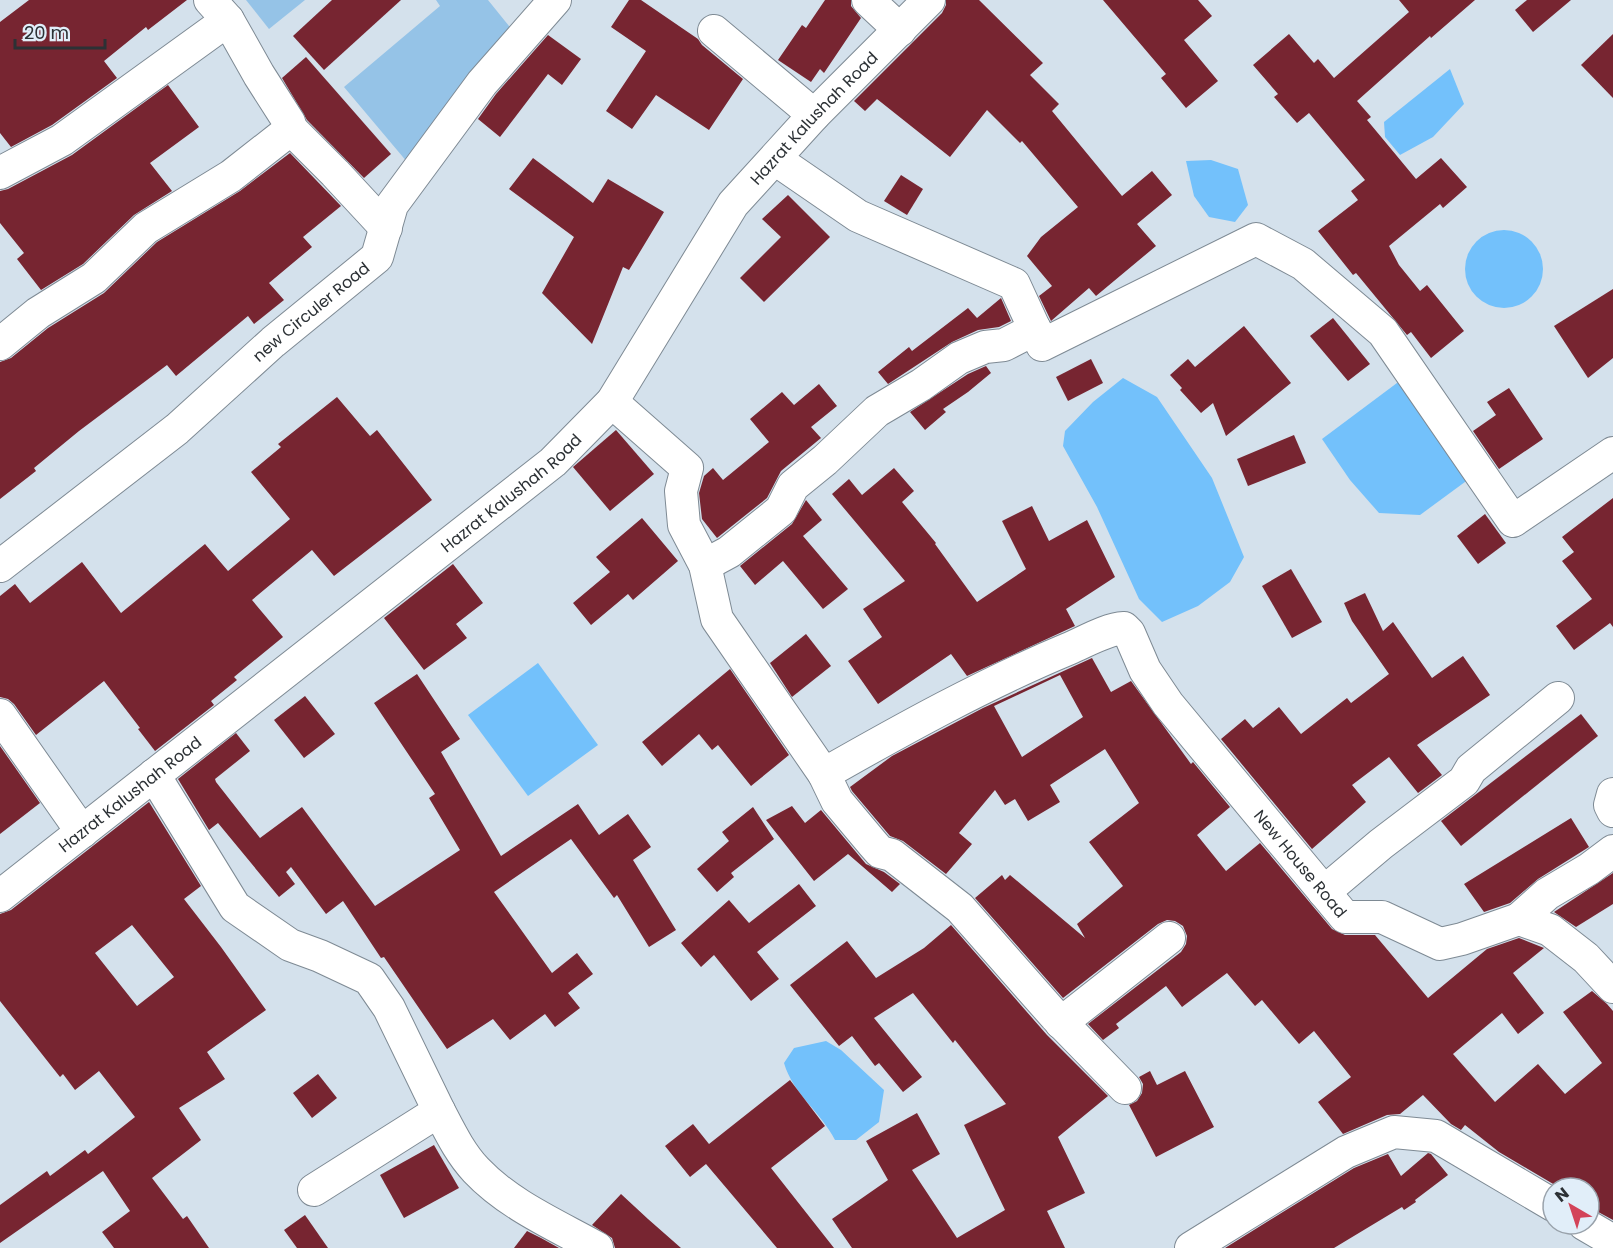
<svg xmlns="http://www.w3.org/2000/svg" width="1613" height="1248" font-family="Poppins,sans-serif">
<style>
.green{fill:#95c3e7}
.water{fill:#73c1fb}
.building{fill:#772531;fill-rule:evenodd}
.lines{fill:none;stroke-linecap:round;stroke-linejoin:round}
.minor-casing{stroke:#7e8a94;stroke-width:34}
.minor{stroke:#fff;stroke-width:32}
.labels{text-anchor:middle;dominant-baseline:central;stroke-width:6;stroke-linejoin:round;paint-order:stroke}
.street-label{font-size:16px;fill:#2c3135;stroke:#e1eef9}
</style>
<rect width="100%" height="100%" fill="#d4e1ec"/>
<!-- green -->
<g class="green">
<path d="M246,0H305L269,29Z"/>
<path d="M436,0H488L518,37L413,169L344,87L440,6Z"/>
</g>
<!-- water -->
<g class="water">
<path d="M1450,69L1464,104L1433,137L1400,155L1385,137L1384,122Z"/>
<path d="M1211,160L1238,169L1248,205L1235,222L1209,217L1194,196L1186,161Z"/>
<circle cx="1504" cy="269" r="39"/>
<path d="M1123,378L1157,397L1212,478L1244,557L1230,582L1198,606L1162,622L1139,599L1097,507L1063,446L1065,431L1093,402Z"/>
<path d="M1401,380L1469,479L1420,515L1379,513L1350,480L1322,439Z"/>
<path d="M538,663L598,745L528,796L468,715Z"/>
<path d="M826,1041L841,1050L884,1090L879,1122L856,1140H835C821,1112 793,1094 784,1063L794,1048Z"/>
</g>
<!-- building -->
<g class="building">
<path d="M29,0H187L148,30L146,27L104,61L117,78L52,125L11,147L0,133V22Z"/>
<path d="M332,0H401L324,70L293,36Z"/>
<path d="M629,0H641L698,39L702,45L743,79L709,130L656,95L632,129L606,111L646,51L611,27Z"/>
<path d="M825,0H851V6L861,18L824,73L820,69L811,82L778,60L802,25L806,28Z"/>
<path d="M946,0H979L1043,63L1030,75L1059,104L1052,111L1122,196L1152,171L1172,195L1137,224L1156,246L1096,296L1089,288L1051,321L1039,296L1052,286L1027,256L1041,237L1078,207L1022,141L1020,143L987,110L950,157L877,99L865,111L854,101L942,13L946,5Z"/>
<path d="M1103,0H1198L1212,16L1184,40L1218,81L1186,108L1161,78L1166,74Z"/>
<path d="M1399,0H1475L1431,38L1430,36L1357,101L1371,117L1367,120L1416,179L1441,158L1467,187L1443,208L1440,204L1389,246L1399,265L1420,291L1427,285L1464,331L1431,358L1411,332L1407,335L1356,273L1353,275L1318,231L1358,200L1351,191L1365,180L1309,113L1297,123L1274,97L1278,94L1253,65L1289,34L1314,63L1318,59L1334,78L1409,12Z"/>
<path d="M1527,0H1571L1533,32L1515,10Z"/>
<path d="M1613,34V98L1581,65Z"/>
<path d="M548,35L581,59L562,85L548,74L500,137L478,119L496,94Z"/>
<path d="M306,57L391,154L364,178L307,120L282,78Z"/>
<path d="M168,85L199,127L150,163L172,191L134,215L83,264L41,290L17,259L24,253L0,223V191L8,189L72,155Z"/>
<path d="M290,153L341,206L303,237L312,247L269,283L284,300L254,324L248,316L176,376L167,365L79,431L34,468L36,471L0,499V362L11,358L48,328L104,293L157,242L240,191Z"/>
<path d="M533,158L593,203L608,179L664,212L629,270L623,267L592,344L542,293L574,237L509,189Z"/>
<path d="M901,175L923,189L907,215L884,201Z"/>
<path d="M788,195L830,237L764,302L740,278L781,237L762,219Z"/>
<path d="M1613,289V358L1588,378L1554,326Z"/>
<path d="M1001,298L1011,321L999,327L978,330L952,342L888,384L878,372L909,347L912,351L968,308L977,318Z"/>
<path d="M1333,318L1370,364L1348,381L1310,336Z"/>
<path d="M1244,326L1291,383L1226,436L1213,403L1201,413L1180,390L1182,388L1170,375L1188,359L1195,367Z"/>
<path d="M1091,359L1103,383L1068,401L1056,377Z"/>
<path d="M986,366L991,373L968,392L943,409L946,412L925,430L910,412L968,374Z"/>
<path d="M819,384L837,406L811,427L821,438L781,471L767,498L717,538L702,519L699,493L704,476L713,468L723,480L769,442L750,419L782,392L794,405Z"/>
<path d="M1509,388L1543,439L1499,469L1473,431L1496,415L1487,402Z"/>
<path d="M337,397L370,436L377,430L432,500L334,576L312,550L252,600L283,637L234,677L237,680L211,701L214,705L155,751L138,729L140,728L104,681L36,735L14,704L8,699L0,697V596L15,584L30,603L82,562L121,613L205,544L228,571L290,519L251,472L281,447L278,444Z"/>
<path d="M616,430L654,474L610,511L573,467Z"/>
<path d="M1294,435L1306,463L1248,486L1237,459Z"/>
<path d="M894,468L914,491L902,502L936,543L935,544L977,602L1026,569L1002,521L1032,506L1049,541L1087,520L1115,577L1066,609L1075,626L967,676L951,654L878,704L848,661L882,637L863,609L905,581L832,494L849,479L862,495Z"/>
<path d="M1613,498V627L1610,623L1574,650L1556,626L1592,599L1562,561L1574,552L1562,537Z"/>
<path d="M806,500L822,520L803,536L848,589L823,609L783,561L755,585L740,566L792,524Z"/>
<path d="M1485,514L1506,543L1478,564L1457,536Z"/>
<path d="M642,518L678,561L633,600L628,594L591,625L573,603L610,572L596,557Z"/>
<path d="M453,564L483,603L456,624L467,638L424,670L384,618Z"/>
<path d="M1291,569L1322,622L1292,638L1262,586Z"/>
<path d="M1365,593L1383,631L1393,622L1432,678L1463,656L1490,695L1417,745L1442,775L1418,793L1389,757L1352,785L1366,802L1312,849L1221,739L1245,719L1253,728L1279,707L1301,734L1347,698L1351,703L1389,674L1352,621L1344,603Z"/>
<path d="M806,634L831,666L792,697L770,663Z"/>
<path d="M1092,658L1111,692L1131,681L1191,764L1193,762L1230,807L1197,835L1226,871L1260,843L1332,929L1345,935H1375L1428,998L1487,949L1519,938L1544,948L1513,973L1544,1013L1518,1034L1502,1013L1453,1054L1495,1102L1538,1064L1565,1094L1602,1063L1563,1012L1592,991L1607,1004L1613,1011V1220L1589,1207V1188H1560L1499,1152L1465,1125L1461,1130L1451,1124L1423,1095L1400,1114L1387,1115L1343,1134L1318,1102L1351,1077L1314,1031L1299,1044L1262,1000L1255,1006L1227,973L1182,1007L1166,986L1116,1024L1119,1028L1103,1040L1088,1024L1181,952L1186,944L1187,936L1183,926L1175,921L1167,920L1158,924L1063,998L975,898L1002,875L1005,880L1010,875L1085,938L1077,924L1123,886L1089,842L1139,803L1105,749L1050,785L1060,802L1028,821L1015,799L1005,805L995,790L959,833L972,844L946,874L903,841L890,836L852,791L850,787L892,756L983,708ZM1060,675L1083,717L1022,757L994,706Z"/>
<path d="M730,669L789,755L751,786L718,745L712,750L699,734L662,766L642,742Z"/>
<path d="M417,674L460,739L441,752L501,856L578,804L599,835L628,814L651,847L633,860L676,930L649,947L617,895L614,898L571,839L494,892L552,973L577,953L593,974L568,993L580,1008L555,1027L545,1014L510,1040L493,1019L447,1049L384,957L381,958L343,901L326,914L291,867L286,872L295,884L279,897L218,823L209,830L178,779L236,733L250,751L215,779L216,782L260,838L302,807L375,906L460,850L429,798L435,794L374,703Z"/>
<path d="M305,696L335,734L304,758L274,720Z"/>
<path d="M1581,714L1598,736L1461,846L1441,821Z"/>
<path d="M0,746L40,803L0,834Z"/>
<path d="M149,802L201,886L184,899L221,947L266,1010L207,1052L225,1079L179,1108L201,1140L152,1178L183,1219L187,1216L209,1248H114L102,1232L130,1211L103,1171L0,1243V1205L47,1171L50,1176L85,1150L88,1154L135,1117L99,1071L75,1090L63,1074L60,1077L0,1001V914L11,910ZM132,925L174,977L137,1006L95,953Z"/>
<path d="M792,806L805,823L821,810L866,864L884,872L900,884L892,892L848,854L814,881L766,820Z"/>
<path d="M753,807L774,839L731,873L734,877L717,892L697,869L729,841L722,832Z"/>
<path d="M1571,818L1589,847L1538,879L1510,903L1484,912L1464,884Z"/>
<path d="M1613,873V904L1576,927L1554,912Z"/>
<path d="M799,884L816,906L757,952L779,979L751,1001L714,955L701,967L681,943L729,900L749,923Z"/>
<path d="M951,925L1047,1035L1108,1096L1058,1137L1085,1193L1047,1211L1065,1248H852L832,1219L888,1180L866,1141L917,1113L940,1154L912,1170L957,1238L1005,1210L964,1125L1006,1104L955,1040L953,1043L913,993L874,1018L922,1077L903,1092L879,1063L875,1066L852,1036L839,1046L790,985L847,941L876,978L924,948Z"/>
<path d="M1150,1071L1157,1085L1185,1071L1214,1127L1156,1157L1129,1105L1137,1101L1142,1093L1143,1084L1139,1077Z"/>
<path d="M318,1074L337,1098L312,1118L293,1093Z"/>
<path d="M790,1080L825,1126L771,1168L834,1248H777L706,1164L690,1177L665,1146L693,1124L709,1144Z"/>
<path d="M434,1145L459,1188L404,1218L380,1175Z"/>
<path d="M1428,1153L1431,1154L1448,1175L1415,1200L1416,1202L1404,1210L1402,1207L1334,1248H1225L1354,1168L1388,1154L1401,1176Z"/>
<path d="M621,1194L648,1219L681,1248H615L612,1238L592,1225Z"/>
<path d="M305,1215L328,1248H297L284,1230Z"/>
<path d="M527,1231L541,1238L559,1248H514Z"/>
</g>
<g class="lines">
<!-- minor casing -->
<g class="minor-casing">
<g id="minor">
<path d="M210,0L228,20L259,75L289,122L291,129"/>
<path d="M868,0L900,30"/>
<path d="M714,31L814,115"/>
<path d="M775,159L858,216L1014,284L1042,345L1256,239L1303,264L1383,332L1513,521L1613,453"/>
<path d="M0,173L62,140L228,20"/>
<path d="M0,344L38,313L94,278L146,228L231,176L291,129L335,173L386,228"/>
<path id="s1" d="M612,402L687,468L681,491L684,525L705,565L717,619L824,774C903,729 984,684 1068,649C1085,642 1106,629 1124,628L1129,633L1145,670L1168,704L1345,917H1382L1440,944L1462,939L1519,919L1550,930L1586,958L1613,987"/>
<path d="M705,565L729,552L781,510L793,486L825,460L877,411L921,385L959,358L985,347L1004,345L1035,329"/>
<path id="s2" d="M0,566L177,429L273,342L377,257L392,205L482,83L555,0"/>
<path d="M0,715L82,832"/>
<path d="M824,774L837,801L873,844L880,852L892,855L960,908L1055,1016L1125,1088"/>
<path d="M154,775L235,907L290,945L320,956L369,979L389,1008L439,1111L314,1190"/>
<path d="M1613,794L1610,805L1613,811"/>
<path d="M1324,892L1381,844L1464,781L1471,769L1558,698"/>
<path id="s3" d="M0,896L553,462L612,402L733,204L814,115L929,0"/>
<path d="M1519,919L1547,894L1589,869L1613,851"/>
<path d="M1061,1023L1169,938"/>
<path d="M439,1111C450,1132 460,1153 476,1170C509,1205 556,1225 597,1248"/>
<path d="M1584,1224L1613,1241"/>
<path d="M1191,1248L1346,1152L1394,1132L1436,1136L1553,1205"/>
</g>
</g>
<!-- minor -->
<use href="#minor" class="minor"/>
</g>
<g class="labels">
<!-- street labels -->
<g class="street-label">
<text stroke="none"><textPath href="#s3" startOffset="1137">Hazrat Kalushah Road</textPath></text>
<text stroke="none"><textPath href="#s2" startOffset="402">new Circuler Road</textPath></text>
<text stroke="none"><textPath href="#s3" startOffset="651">Hazrat Kalushah Road</textPath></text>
<text stroke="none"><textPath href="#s3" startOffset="165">Hazrat Kalushah Road</textPath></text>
<text stroke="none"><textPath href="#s1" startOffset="1077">New House Road</textPath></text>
</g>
</g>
<!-- north arrow -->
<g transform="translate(1571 1206) rotate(321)"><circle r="28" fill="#e1eef9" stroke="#99a2ab" stroke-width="1.5"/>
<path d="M0-4.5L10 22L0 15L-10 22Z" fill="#d34359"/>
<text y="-9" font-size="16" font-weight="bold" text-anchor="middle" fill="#2c3135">N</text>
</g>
<!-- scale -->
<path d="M15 39v9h90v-9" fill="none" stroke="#2c3135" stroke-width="3"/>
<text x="24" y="39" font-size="18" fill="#2c3135" stroke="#e1eef9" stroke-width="4.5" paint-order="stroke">20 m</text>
</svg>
